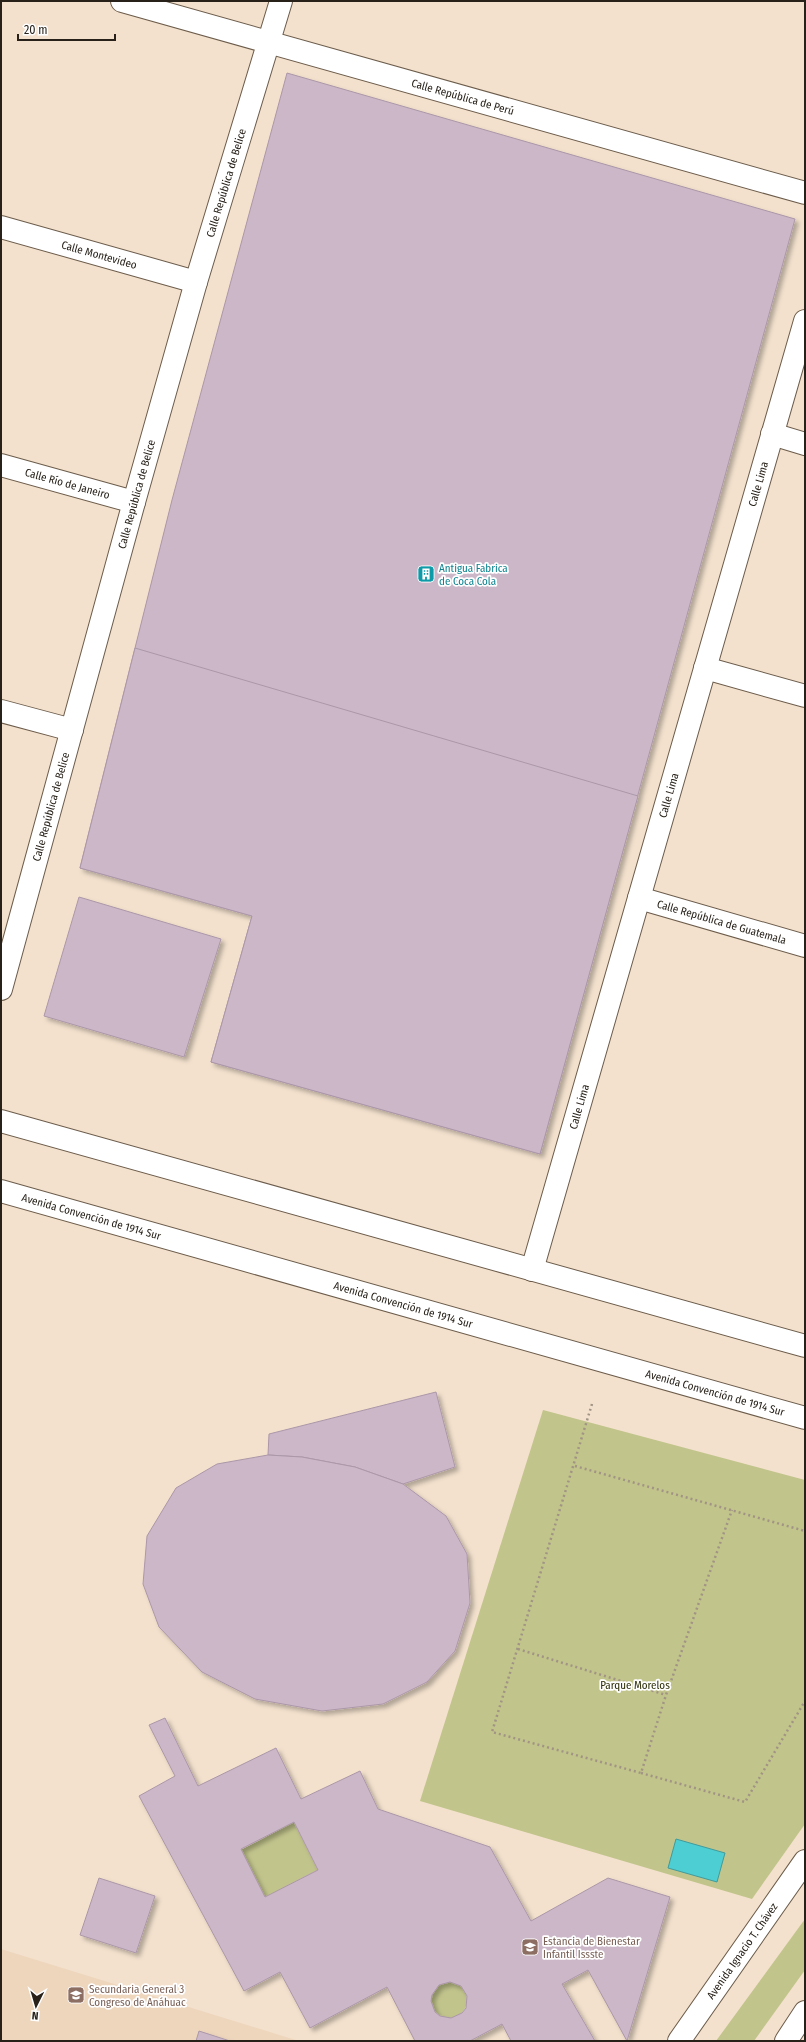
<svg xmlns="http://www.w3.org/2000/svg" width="806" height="2042" font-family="'Fira Sans Condensed',sans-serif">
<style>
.built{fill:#eed6bd}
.green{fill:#c1c48b}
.water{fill:#4dced2;stroke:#429a9a}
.building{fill:#cbb7c8;stroke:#ab97a8;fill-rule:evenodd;filter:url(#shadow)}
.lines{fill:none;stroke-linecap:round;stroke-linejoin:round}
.minor-casing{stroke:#6c5c4b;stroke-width:24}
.secondary-casing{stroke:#6c5c4b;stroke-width:24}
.primary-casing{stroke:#6c5c4b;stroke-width:24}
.path{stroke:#a19485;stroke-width:2.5;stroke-dasharray:2 3;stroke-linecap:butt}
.minor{stroke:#fff;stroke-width:22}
.secondary{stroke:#fff;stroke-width:22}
.primary{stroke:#fff;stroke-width:22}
.labels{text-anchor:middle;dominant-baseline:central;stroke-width:3.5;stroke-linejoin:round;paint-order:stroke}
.street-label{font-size:11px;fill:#272119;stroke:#fff}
.culture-label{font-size:11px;fill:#0d838f;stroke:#fff;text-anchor:start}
.park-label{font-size:11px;fill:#2c2d06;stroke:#fff}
.education-label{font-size:11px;fill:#785e54;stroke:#fff;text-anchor:start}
</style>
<defs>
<filter id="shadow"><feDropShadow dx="3.5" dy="3.5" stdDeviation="2" flood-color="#0004"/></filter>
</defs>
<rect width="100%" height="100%" fill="#f3e1cd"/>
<!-- built -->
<path class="built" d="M1,1949L299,2041H1Z"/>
<!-- green -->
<g class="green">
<path d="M543,1410L805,1480V1824L752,1899L420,1801Z"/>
<path d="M294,1822L318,1870L265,1897L241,1850Z"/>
<path d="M805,1919V1970L754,2041H716Z"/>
<circle cx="449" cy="2000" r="18"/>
</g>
<!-- water -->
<path class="water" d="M676,1839L725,1853L717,1882L668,1868Z"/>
<!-- building -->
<g class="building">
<path d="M287,73L795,219L540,1154L211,1062L252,916L80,868L172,500Z"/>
<path d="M135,648L638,796L540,1154L211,1062L252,916L80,868Z"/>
<path d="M79,897L221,939L184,1057L44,1016Z"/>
<path d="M436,1392L455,1467L403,1484L355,1467L302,1457L268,1455L269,1434Z"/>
<path d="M268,1455L302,1457L355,1467L403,1484L446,1516L467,1554L470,1603L455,1651L427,1682L383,1704L322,1711L255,1699L202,1672L159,1627L143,1584L147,1536L176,1488L217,1464Z"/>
<path d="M165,1718L198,1786L276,1748L301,1799L360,1771L378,1809L490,1847L531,1921L608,1878L670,1897L627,2041L588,1970L562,1984L595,2041H511L502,2024L470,2041H415L387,1987L310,2028L280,1972L244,1991L139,1796L175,1776L149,1725ZM294,1822L318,1870L265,1897L241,1849ZM450,1982L461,1986L467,1996L466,2008L462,2013L451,2018L440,2016L435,2012L431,2001L432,1995L439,1985Z"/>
<path d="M99,1878L155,1896L136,1953L80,1935Z"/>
<path d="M199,2031L230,2041H196Z"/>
</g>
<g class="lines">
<!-- minor casing -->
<g class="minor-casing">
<g id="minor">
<path id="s1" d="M122,1L805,193"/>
<path id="s2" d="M1,227L196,282"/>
<path d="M772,434L805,444"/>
<path id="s3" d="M1,465L134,502"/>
<path d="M705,668L805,696"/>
<path d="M1,711L72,730"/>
<path id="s4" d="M639,898L805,946"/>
<path id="s5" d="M1,989L134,502L196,282L281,1"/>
<path id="s6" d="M532,1270L805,321"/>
</g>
</g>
<!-- secondary casing -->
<g class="secondary-casing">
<g id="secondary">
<path id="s7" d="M679,2041L805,1861"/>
<path d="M786,2041L805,2012"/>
</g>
</g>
<!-- primary casing -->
<g class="primary-casing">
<g id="primary">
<path d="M1,1121L805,1346"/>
<path id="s8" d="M1,1191L805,1418"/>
</g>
</g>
<!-- path -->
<g class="path">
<path d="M592,1404L492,1732L641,1773L666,1695L732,1510"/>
<path d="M575,1466L805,1531"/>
<path d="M518,1649L666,1695"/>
<path d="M641,1773L745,1802L805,1701"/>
</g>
<!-- minor -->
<use href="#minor" class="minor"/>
<!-- secondary -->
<use href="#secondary" class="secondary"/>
<!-- primary -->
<use href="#primary" class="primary"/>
</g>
<!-- icons -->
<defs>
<g id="building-square" transform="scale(0.9)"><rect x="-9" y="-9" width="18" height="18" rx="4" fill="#0f9aa8" stroke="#fff"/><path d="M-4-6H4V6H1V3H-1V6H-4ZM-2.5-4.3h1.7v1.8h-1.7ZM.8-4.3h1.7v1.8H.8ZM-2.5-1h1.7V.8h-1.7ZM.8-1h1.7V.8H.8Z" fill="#fff"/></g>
<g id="school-square" transform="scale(0.9)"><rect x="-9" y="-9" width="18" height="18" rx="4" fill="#8d6e63" stroke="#fff"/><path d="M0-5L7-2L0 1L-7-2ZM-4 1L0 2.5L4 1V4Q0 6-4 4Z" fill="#fff"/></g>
</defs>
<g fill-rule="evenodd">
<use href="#building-square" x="426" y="574"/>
<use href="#school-square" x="530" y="1947"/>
<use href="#school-square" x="76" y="1995"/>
</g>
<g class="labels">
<!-- street labels -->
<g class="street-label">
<text stroke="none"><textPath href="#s1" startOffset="354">Calle República de Perú</textPath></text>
<text stroke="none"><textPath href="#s5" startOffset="837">Calle República de Belice</textPath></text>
<text stroke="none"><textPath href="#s2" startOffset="102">Calle Montevideo</textPath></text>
<text stroke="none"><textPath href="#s3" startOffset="69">Calle Río de Janeiro</textPath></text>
<text stroke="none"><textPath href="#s6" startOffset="818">Calle Lima</textPath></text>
<text stroke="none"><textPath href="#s5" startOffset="513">Calle República de Belice</textPath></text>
<text stroke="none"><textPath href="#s6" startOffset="494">Calle Lima</textPath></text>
<text stroke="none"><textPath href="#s5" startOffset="189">Calle República de Belice</textPath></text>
<text stroke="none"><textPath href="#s4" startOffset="86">Calle República de Guatemala</textPath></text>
<text stroke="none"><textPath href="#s6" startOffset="170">Calle Lima</textPath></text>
<text stroke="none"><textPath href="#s8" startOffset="94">Avenida Convención de 1914 Sur</textPath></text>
<text stroke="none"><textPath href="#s8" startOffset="418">Avenida Convención de 1914 Sur</textPath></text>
<text stroke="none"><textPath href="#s8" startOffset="742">Avenida Convención de 1914 Sur</textPath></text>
<text stroke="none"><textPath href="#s7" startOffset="110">Avenida Ignacio T. Chávez</textPath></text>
</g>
<!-- culture labels -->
<g class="culture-label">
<text x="439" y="568">Antigua Fabrica<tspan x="439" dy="13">de Coca Cola</tspan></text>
</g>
<!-- park labels -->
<g class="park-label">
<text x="635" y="1685">Parque Morelos</text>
</g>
<!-- education labels -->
<g class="education-label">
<text x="543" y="1941">Estancia de Bienestar<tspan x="543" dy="13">Infantil Issste</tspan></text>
<text x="89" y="1989">Secundaria General 3<tspan x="89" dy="13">Congreso de Anáhuac</tspan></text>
</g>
</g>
<!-- border -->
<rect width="806" height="2042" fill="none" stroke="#272119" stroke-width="4"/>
<!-- north arrow -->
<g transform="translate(36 2006) rotate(185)" stroke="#ffffff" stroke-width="3" paint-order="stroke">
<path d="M0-3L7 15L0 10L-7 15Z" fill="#272119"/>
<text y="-6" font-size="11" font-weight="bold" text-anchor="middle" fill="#272119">N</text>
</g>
<!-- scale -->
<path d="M18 34v6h97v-6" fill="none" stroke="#272119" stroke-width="2"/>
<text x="24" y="34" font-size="12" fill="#272119" stroke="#ffffff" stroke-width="3" paint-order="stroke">20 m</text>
</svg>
